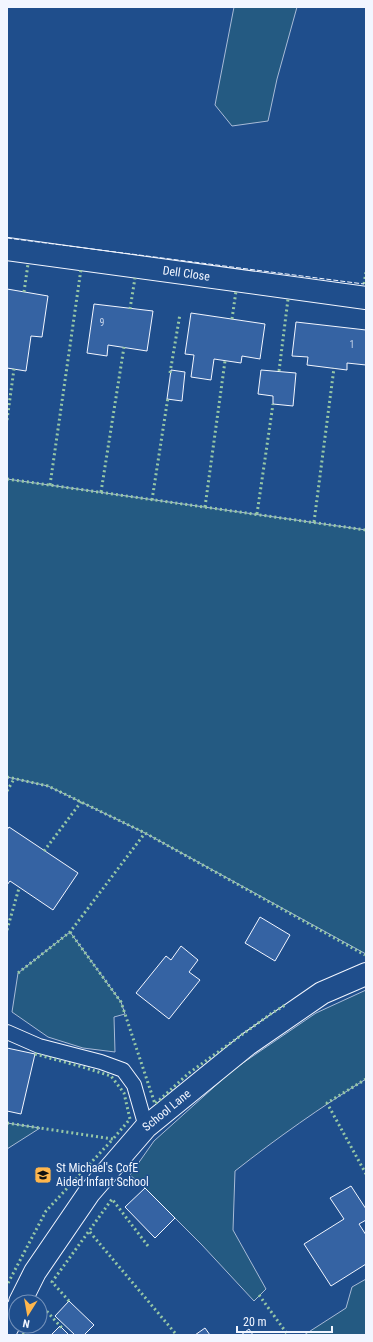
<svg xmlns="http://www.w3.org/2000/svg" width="373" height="1342" font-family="'Roboto Condensed',sans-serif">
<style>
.green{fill:#245a82;stroke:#a8bbd7}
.building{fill:#3563a3;stroke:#f2f6ff}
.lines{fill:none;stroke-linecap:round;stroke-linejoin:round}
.service-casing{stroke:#f2f6ff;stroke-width:16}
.minor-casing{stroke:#f2f6ff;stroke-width:24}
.service{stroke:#1f4e8c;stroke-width:14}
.minor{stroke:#1f4e8c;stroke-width:22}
.hedge{stroke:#97c8a6;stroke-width:3;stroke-dasharray:2 3;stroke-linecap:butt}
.fence{stroke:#f2f6ff;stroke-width:1;stroke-dasharray:5 2;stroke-linecap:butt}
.labels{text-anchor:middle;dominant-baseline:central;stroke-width:3;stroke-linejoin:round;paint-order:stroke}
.number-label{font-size:10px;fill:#c3d1e8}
.street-label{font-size:12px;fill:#f2f6ff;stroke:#1f4e8c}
.poi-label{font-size:12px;fill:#f2f6ff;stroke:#1f4e8c;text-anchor:start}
</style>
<rect width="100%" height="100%" fill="#1f4e8c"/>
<!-- green -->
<g class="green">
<path d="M234,7H297L277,79L268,121L232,126L215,105Z"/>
<path d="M7,479L366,530V954L145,833L48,786L7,777Z"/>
<path d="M70,932L121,1002L125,1014L114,1017L115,1052L83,1048L48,1037L12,1012L18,973Z"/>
<path d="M366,990V1079C321,1107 277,1138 235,1171L233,1230L266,1289L254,1301L202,1245L145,1188L130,1175L154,1141L234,1069L316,1013Z"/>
<path d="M7,1123L40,1128L7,1149Z"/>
<path d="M366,1279V1335H304L346,1308L352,1287Z"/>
</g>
<!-- building -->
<g class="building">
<path d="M7,289L48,296L42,337L31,336L26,371L7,368Z"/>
<path d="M94,304L153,311L147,351L108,345L107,356L87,353Z"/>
<path d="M191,313L265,324L260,359L242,356L241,363L214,359L211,380L191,377L194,355L185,354Z"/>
<path d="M296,322L366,330V365L347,363V370L307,365L308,357L292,356Z"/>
<path d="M171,370L185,372L182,401L167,399Z"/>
<path d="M261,370L296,373L293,406L273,404V396L258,394Z"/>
<path d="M9,827L78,873L53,910L10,881L7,885V830Z"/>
<path d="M260,917L290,935L275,961L245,943Z"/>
<path d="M181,946L198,960L189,972L200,980L169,1019L136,993L166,956L171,960Z"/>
<path d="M7,1048L35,1054L21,1114L7,1111Z"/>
<path d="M351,1186L366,1209V1220L359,1224L366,1235V1264L331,1286L304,1244L344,1219L330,1198Z"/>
<path d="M145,1188L175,1218L155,1238L125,1207Z"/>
<path d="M69,1301L94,1325L84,1335H75L55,1316Z"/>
<path d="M60,1326L69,1335H51Z"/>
<path d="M205,1328L210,1335H195Z"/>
<path d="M249,1329L253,1335H241Z"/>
</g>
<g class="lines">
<!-- service casing -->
<g class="service-casing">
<path id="service" d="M7,1032L39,1046L101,1062L123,1070L134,1085L146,1127"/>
</g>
<!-- minor casing -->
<g class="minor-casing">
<g id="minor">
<path id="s1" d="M7,249L366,298"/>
<path id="s2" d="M20,1302L35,1272L89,1193L146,1127L248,1044L322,993L366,974"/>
<path d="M7,1328L16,1310"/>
</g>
</g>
<!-- service -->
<use href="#service" class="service"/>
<!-- minor -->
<use href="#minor" class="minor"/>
<!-- hedge -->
<g class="hedge">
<path d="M364,284L366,272"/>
<path d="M24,292L28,264"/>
<path d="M130,309L135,278"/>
<path d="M232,319L236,291"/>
<path d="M279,371L288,299"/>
<path d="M170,373L180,314"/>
<path d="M7,420L14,369"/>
<path d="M7,479L366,530"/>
<path d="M50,485L81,269"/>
<path d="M101,492L124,347"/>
<path d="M152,500L168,397"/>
<path d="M205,507L225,361"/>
<path d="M257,514L273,404"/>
<path d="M314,522L334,368"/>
<path d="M7,777L48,786L145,833L365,955"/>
<path d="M7,791L14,779"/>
<path d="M44,851L81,802"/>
<path d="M7,930L19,888"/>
<path d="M70,932L121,1002L155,1104L189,1073L272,1013L287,1004"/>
<path d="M18,973L70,932L145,833"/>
<path d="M35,1054L79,1066L111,1076L124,1093L130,1119L113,1139"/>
<path d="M366,1079L327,1103L366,1174"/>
<path d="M7,1123L113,1139L46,1211L7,1285"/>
<path d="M148,1246L112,1199L89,1231L175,1333L173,1335"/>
<path d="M259,1295L288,1335"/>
<path d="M69,1301L52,1282L89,1231"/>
<path d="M40,1304L62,1328"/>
<path d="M23,1335L28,1326"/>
</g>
<!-- fence -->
<path class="fence" d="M7,238L364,284"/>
</g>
<!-- icons -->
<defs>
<g id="school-square" transform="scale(0.9)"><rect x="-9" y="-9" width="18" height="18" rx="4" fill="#ffb74d" stroke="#1f4e8c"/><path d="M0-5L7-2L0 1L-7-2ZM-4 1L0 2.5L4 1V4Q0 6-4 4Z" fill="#111"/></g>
</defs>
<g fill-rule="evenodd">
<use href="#school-square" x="43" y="1175"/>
</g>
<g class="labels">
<!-- number labels -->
<g class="number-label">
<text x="102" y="322">9</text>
<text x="352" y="344">1</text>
</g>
<!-- street labels -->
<g class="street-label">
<text stroke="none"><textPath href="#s1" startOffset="181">Dell Close</textPath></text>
<text stroke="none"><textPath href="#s2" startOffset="243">School Lane</textPath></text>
</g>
<!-- poi labels -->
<g class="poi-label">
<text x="56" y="1168">St Michael's CofE<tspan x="56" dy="14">Aided Infant School</tspan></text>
</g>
</g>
<!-- border -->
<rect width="373" height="1342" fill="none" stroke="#f2f6ff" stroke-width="16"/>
<!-- north arrow -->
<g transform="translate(28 1314) rotate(191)"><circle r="19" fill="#1f4e8c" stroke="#7391ba"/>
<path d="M0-3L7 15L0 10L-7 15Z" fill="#ffb74d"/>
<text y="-6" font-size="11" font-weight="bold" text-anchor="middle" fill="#f2f6ff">N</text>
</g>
<!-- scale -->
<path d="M237 1326v6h95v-6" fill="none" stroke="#f2f6ff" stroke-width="2"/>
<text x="243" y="1326" font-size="12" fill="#f2f6ff" stroke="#1f4e8c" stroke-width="3" paint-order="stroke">20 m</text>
</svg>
